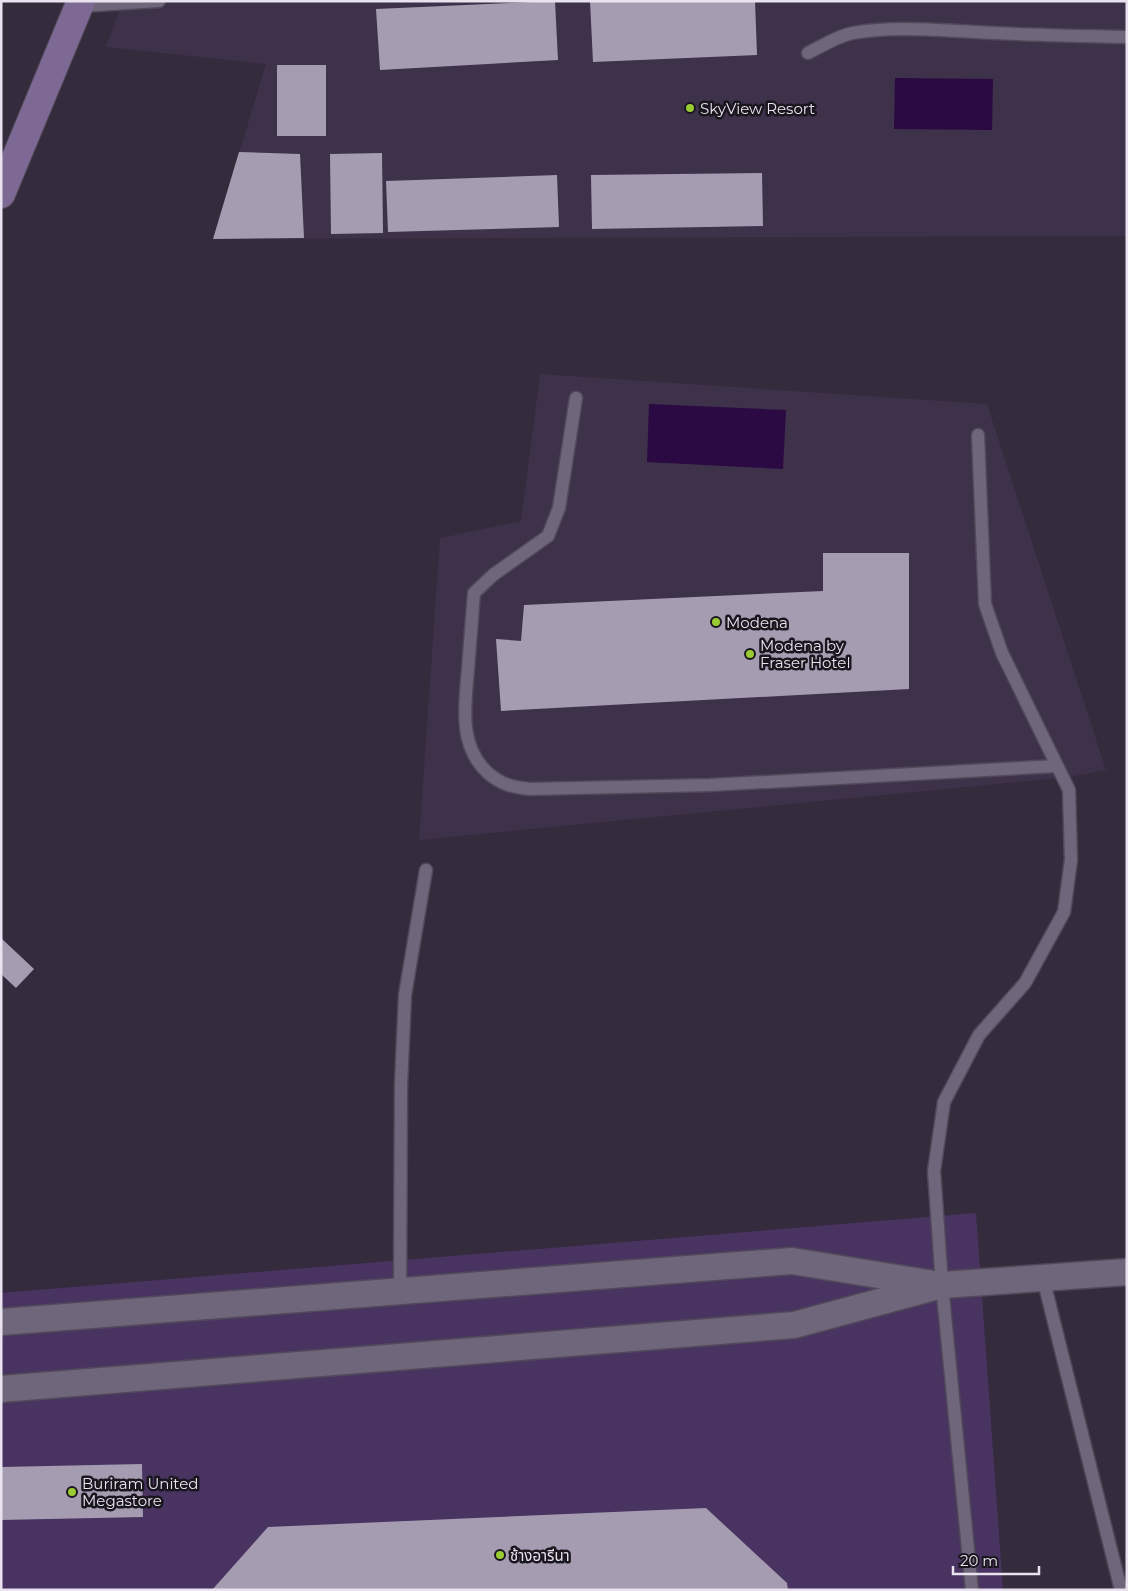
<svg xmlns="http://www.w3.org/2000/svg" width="1128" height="1591" font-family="Montserrat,'Noto Sans Thai',sans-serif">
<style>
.built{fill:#3d324a}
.green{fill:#493361}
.water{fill:#2b0943}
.building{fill:#a69cb2}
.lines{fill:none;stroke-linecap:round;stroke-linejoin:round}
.service-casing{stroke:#504959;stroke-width:15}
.minor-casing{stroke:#504959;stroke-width:29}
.secondary-casing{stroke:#504959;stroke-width:30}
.service{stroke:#6f667b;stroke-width:12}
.minor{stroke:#6f667b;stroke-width:26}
.secondary{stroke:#7e6995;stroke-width:28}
.poi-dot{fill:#9bcb33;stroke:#19161e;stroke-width:2}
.labels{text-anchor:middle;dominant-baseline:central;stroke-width:5;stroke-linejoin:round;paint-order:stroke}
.poi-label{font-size:15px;fill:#e8e3ef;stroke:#19161e;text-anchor:start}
</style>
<rect width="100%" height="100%" fill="#342b3d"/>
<!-- built -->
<g class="built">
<path d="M123,1H1127V236L213,239L266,64L106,47Z"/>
<path d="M540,374L987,404L1106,770L1069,777L419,840L440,538L521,521Z"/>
</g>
<!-- green -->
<path class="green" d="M976,1213L1003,1590H1V1293Z"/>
<!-- water -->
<g class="water">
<path d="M895,78L993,79L992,130L894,129Z"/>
<path d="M649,404L786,410L783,469L647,462Z"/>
</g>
<!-- building -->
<g class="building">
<path d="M555,1L558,60L380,70L376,9Z"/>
<path d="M590,1H755L757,55L593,62Z"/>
<rect x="277" y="65" width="49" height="71"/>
<path d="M239,152L300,154L304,238L213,239Z"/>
<path d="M382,153L383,233L331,234L330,154Z"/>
<path d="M762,173L763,226L592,229L591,175Z"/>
<path d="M557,175L559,227L388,232L386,181Z"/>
<path d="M823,553H909V689L501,711L496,639L521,641L524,605L823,591Z"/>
<path d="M1,938L34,969L16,988L1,974Z"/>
<path d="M142,1464L143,1517L1,1520V1467Z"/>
<path d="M706,1508L787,1583L788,1590H212L268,1527Z"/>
</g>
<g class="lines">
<!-- service casing -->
<g class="service-casing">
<g id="service">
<path d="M80,6L159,1"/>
<path d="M808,53C822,46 837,36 853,33C893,26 935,30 975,32C1025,35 1076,36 1127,37"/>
<path d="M576,398L559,508L548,536L493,575L474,593C472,618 470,643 468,669C465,705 458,746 488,773C502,785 512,787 530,789L710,785L1057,766"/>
<path d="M1043,1278L1121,1590"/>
<path d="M400,1292L401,1085L405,995L426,870"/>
<path d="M972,1590L942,1285L934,1171L944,1102L979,1035L1025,983L1064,912L1071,860L1069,790L1002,653L985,604L978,435"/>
</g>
</g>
<!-- minor casing -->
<g class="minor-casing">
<g id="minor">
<path d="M1,1322L792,1261L934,1284"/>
<path d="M1,1389L794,1325L942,1285L1127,1272"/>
</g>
</g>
<!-- secondary casing -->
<g class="secondary-casing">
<path id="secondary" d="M1,194L81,1"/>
</g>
<!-- service -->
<use href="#service" class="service"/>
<!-- minor -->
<use href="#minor" class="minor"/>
<!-- secondary -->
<use href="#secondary" class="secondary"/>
</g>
<!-- markers -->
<g class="poi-dot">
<circle cx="690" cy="108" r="5"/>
<circle cx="716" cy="622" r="5"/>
<circle cx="750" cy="654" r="5"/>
<circle cx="72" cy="1492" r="5"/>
<circle cx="500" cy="1555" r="5"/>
</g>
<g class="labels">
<!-- poi labels -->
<g class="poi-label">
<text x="700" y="108">SkyView Resort</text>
<text x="726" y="622">Modena</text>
<text x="760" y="645">Modena by<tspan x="760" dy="17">Fraser Hotel</tspan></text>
<text x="82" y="1483">Buriram United<tspan x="82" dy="17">Megastore</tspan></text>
<text x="510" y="1555">ช้างอารีนา</text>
</g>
</g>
<!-- border -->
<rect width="1128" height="1591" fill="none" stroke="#e8e3ef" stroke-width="5"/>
<!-- scale -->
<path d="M953 1566v8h86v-8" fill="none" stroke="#e8e3ef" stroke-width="2.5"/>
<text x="960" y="1566" font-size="15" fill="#e8e3ef" stroke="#19161e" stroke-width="4" paint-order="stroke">20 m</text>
</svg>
